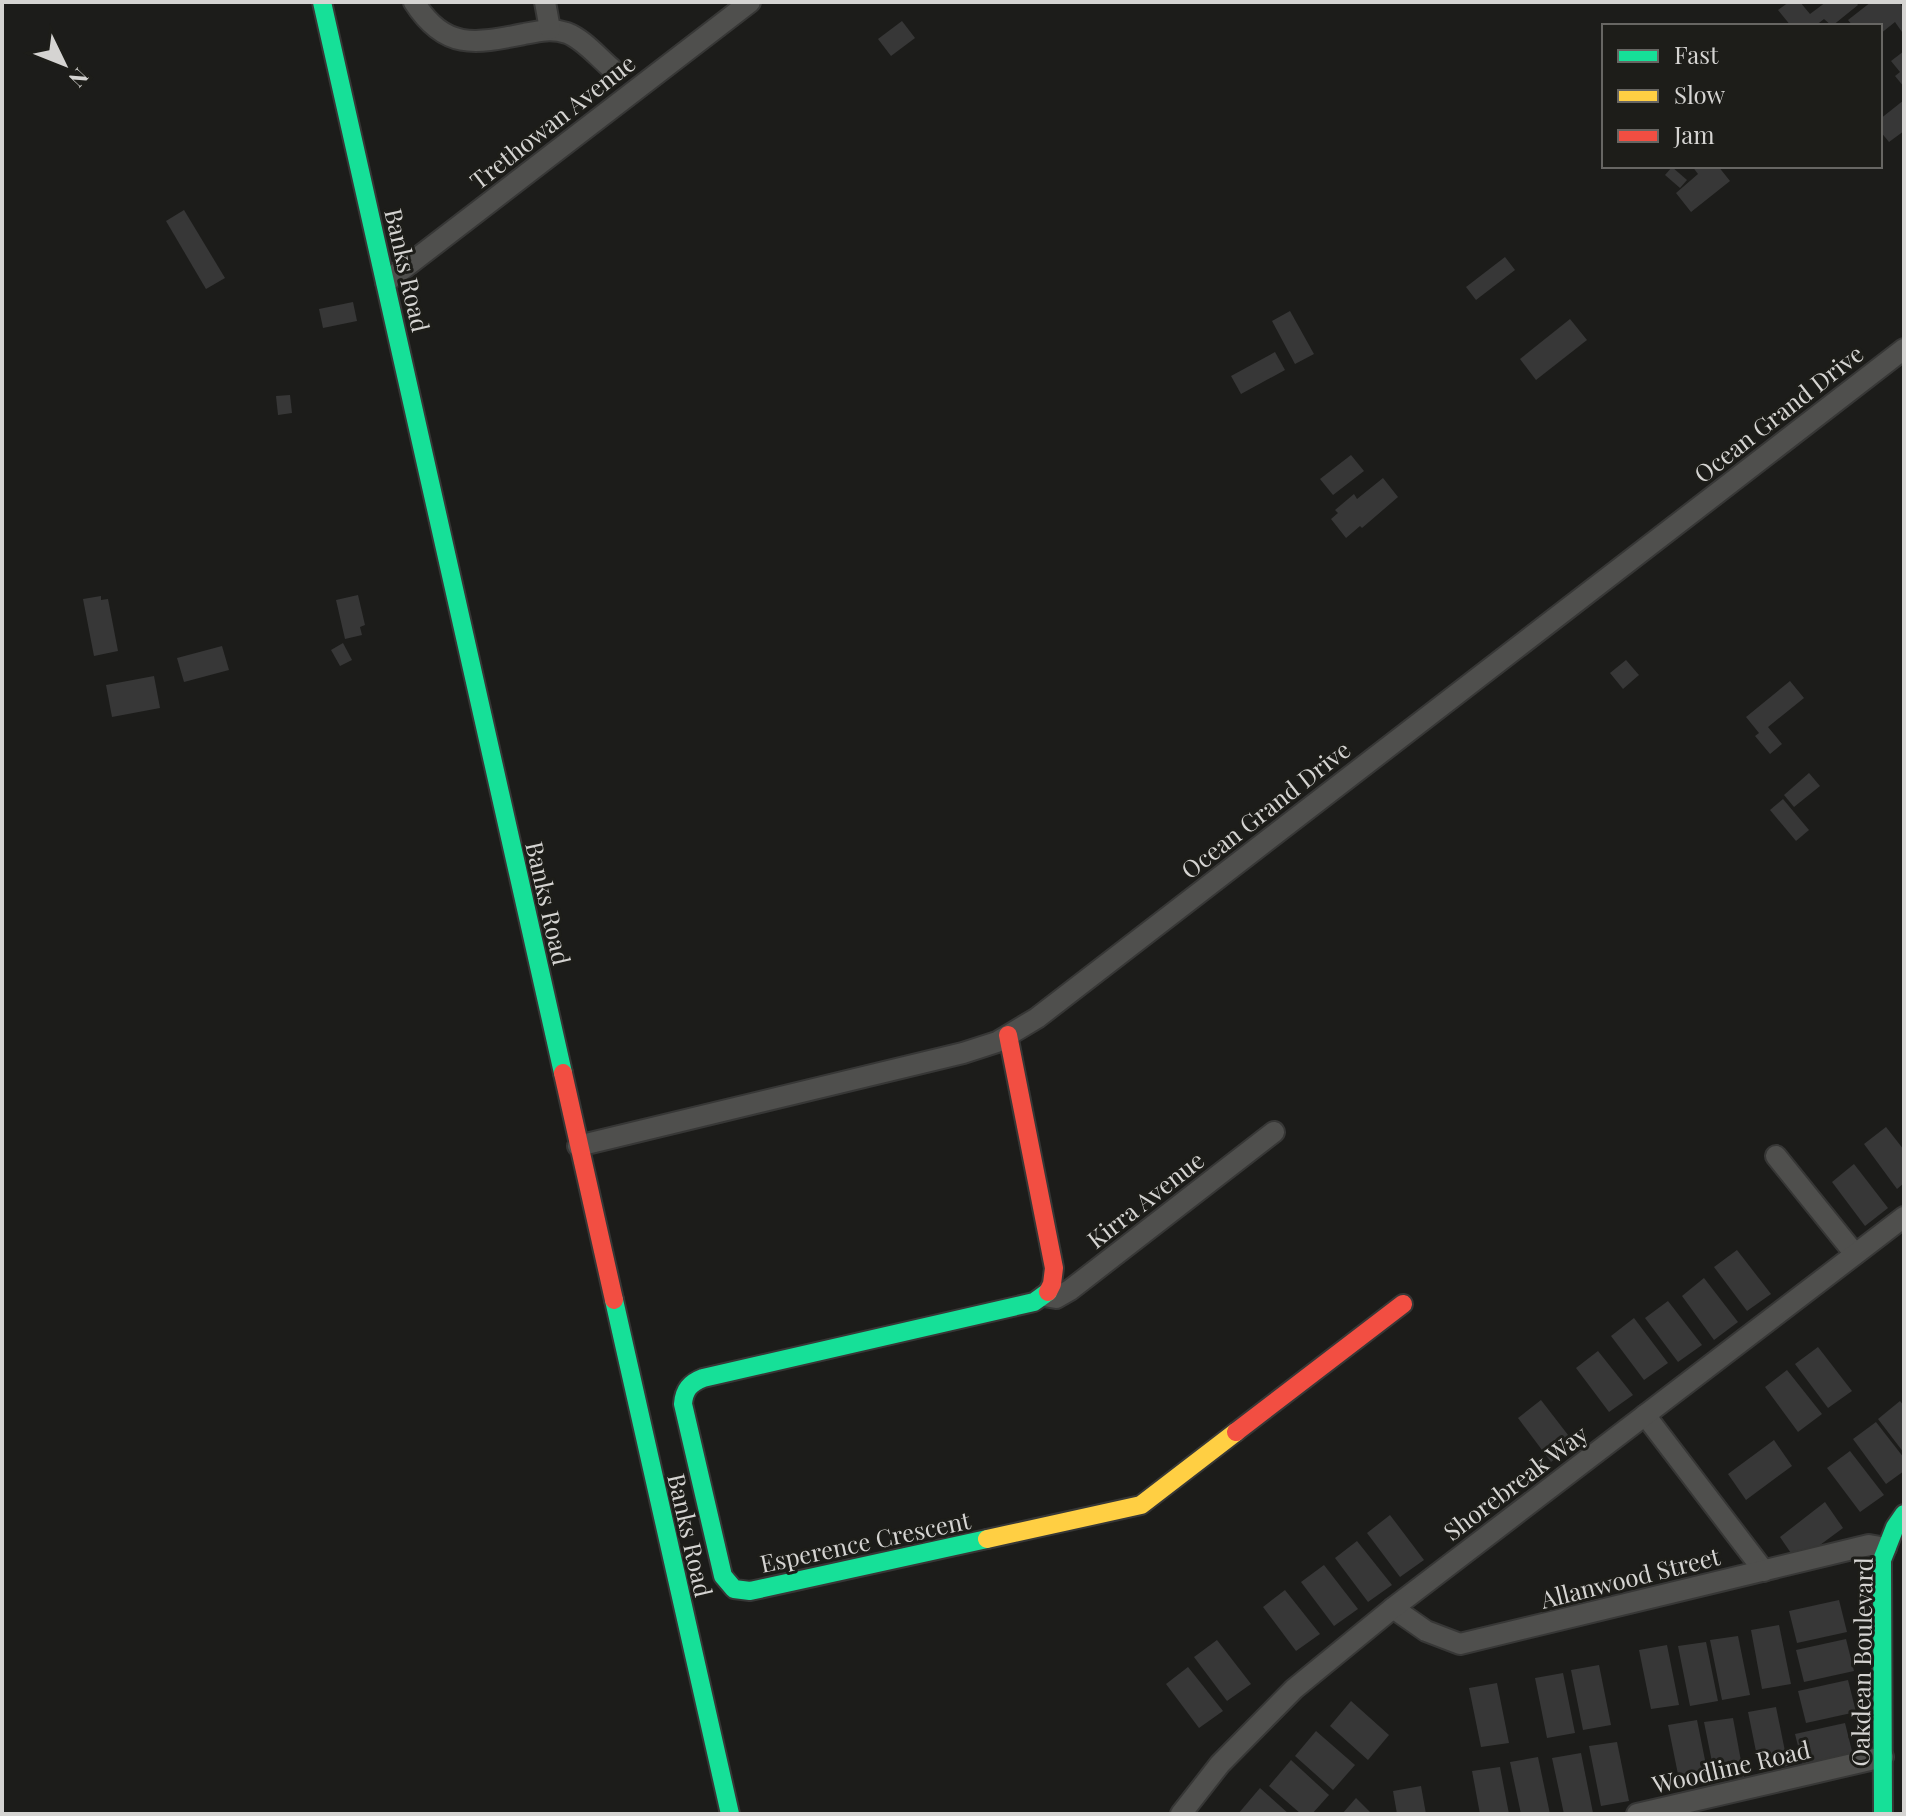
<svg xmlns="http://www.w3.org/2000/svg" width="1906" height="1816" font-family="'Playfair Display',serif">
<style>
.building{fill:#373737}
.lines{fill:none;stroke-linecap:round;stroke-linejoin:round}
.street-casing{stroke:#373736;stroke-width:24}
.fast-casing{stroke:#373736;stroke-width:22}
.slow-casing{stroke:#373736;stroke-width:22}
.jam-casing{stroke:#373736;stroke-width:22}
.street{stroke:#4f4f4d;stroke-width:20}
.fast{stroke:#16e098;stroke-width:18}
.slow{stroke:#ffcf43;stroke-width:18}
.jam{stroke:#f24e42;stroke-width:18}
.labels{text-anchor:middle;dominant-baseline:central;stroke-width:6;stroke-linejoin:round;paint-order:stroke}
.street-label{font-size:24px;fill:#d5d4d2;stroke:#1d1d19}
</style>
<rect width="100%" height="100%" fill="#1c1c1a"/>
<!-- building -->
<g class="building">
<path d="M1789,2H1800L1810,14L1826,2H1856L1858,5L1832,26L1824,19L1815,26H1791L1778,10Z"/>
<path d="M1871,2H1899L1904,9V30L1902,32L1895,22L1880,34V26H1853L1848,20Z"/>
<path d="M902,21L915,38L891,56L878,39Z"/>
<path d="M1904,51V87L1895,76L1900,72L1891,61Z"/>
<path d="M1904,100V131L1889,142L1880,131V119Z"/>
<path d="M1692,166H1718L1730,181L1691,212L1676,193L1698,174Z"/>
<path d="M1672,167L1687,180L1680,188L1665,175Z"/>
<path d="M184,210L225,278L206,289L166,221Z"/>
<path d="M1505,257L1515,270L1476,300L1466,287Z"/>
<path d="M353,302L357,321L323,328L319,309Z"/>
<path d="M1290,311L1314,354L1295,364L1272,321Z"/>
<path d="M1570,319L1587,340L1536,380L1520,359Z"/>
<path d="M1275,352L1285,370L1241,394L1231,376Z"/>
<path d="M290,395L292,413L278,415L276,396Z"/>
<path d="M1351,455L1364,471L1333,495L1320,479Z"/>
<path d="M1383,478L1398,497L1362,528L1360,526L1346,538L1331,519L1338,513L1335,510L1354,494L1357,499Z"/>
<path d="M358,595L365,625L360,627L362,635L345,639L336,600Z"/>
<path d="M101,596V600L108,599L118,651L94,656L83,599Z"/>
<path d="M343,643L352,660L340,666L331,650Z"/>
<path d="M222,646L229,670L184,682L177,658Z"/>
<path d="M1626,660L1639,675L1623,689L1610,673Z"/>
<path d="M154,676L160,708L112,717L106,685Z"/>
<path d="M1790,681L1804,698L1768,727L1782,744L1770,754L1755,736L1759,733L1746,717Z"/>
<path d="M1809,773L1820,786L1794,807L1784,795Z"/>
<path d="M1783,799L1809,830L1796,841L1770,810Z"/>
<path d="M1886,1127L1904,1150V1183L1897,1189L1864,1144Z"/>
<path d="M1854,1164L1888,1208L1865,1226L1832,1182Z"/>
<path d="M1737,1250L1771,1294L1747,1311L1714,1267Z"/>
<path d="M1704,1278L1738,1322L1714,1340L1682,1296Z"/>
<path d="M1668,1301L1702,1345L1678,1362L1645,1318Z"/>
<path d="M1634,1318L1668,1363L1644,1380L1611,1336Z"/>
<path d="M1818,1347L1852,1391L1828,1408L1795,1364Z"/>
<path d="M1598,1351L1633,1395L1609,1412L1576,1368Z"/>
<path d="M1787,1370L1822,1414L1798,1432L1765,1387Z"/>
<path d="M1541,1400L1575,1444L1551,1462L1518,1418Z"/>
<path d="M1900,1401L1904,1406V1453L1878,1419Z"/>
<path d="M1876,1422L1904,1458V1471L1886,1484L1853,1439Z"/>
<path d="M1774,1440L1792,1466L1746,1500L1728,1474Z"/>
<path d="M1850,1451L1884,1495L1860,1512L1827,1468Z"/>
<path d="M1825,1502L1843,1528L1797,1562L1780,1537Z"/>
<path d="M1390,1515L1424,1560L1400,1577L1367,1533Z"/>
<path d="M1357,1541L1392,1585L1368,1602L1335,1558Z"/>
<path d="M1324,1565L1358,1609L1334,1626L1301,1582Z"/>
<path d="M1285,1590L1320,1634L1296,1651L1263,1607Z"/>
<path d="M1839,1600L1847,1632L1797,1643L1789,1611Z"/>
<path d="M1779,1625L1791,1684L1762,1689L1751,1630Z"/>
<path d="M1738,1636L1750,1695L1722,1700L1710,1640Z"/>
<path d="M1846,1639L1854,1671L1804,1682L1796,1650Z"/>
<path d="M1217,1640L1251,1684L1227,1701L1194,1657Z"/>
<path d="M1706,1642L1718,1701L1690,1706L1678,1646Z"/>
<path d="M1667,1645L1679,1705L1651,1709L1639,1650Z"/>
<path d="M1599,1665L1611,1725L1583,1730L1571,1670Z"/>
<path d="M1188,1667L1223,1711L1199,1728L1166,1684Z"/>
<path d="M1563,1673L1575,1733L1547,1738L1535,1678Z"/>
<path d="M1848,1680L1856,1712L1806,1723L1798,1691Z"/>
<path d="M1497,1683L1509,1743L1481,1747L1469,1688Z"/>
<path d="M1351,1701L1389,1735L1368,1760L1330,1726Z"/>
<path d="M1776,1707L1788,1766L1760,1771L1748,1712Z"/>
<path d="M1733,1718L1744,1777L1716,1782L1704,1722Z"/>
<path d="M1697,1720L1709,1780L1680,1784L1668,1725Z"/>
<path d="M1845,1723L1853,1755L1803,1766L1795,1734Z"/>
<path d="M1316,1731L1355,1765L1333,1790L1295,1756Z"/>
<path d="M1617,1742L1629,1801L1601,1806L1589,1746Z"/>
<path d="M1581,1753L1593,1813L1564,1814L1552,1758Z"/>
<path d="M1538,1757L1550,1814H1521L1510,1762Z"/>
<path d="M1291,1760L1329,1795L1312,1814H1301L1269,1786Z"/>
<path d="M1500,1767L1509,1814H1480L1472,1771Z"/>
<path d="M1421,1786L1426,1814H1397L1393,1791Z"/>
<path d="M1260,1788L1289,1814H1238Z"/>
<path d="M1356,1798L1372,1814H1342Z"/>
</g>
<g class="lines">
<!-- street casing -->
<g class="street-casing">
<g id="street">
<path d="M414,2C445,50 474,44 524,34C539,31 551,28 567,33C583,39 598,57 611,68"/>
<path d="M545,2L550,29"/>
<path d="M386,282L750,2"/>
<path d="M578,1146L963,1053L997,1042L1037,1018L1904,349"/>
<path d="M1776,1156L1855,1254"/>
<path d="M1044,1296L1056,1298L1070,1290L1274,1132"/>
<path d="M1645,1415L1764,1571"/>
<path d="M1393,1608L1426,1631L1460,1644L1869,1545L1886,1548"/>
<path d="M1181,1814L1220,1764L1294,1689L1393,1608L1904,1217"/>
<path d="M1637,1814L1883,1757"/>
</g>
</g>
<!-- fast casing -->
<g class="fast-casing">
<g id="fast">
<path d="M322,2L563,1073"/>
<path d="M614,1300L730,1814"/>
<path d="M987,1539L750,1591L734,1589L723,1576L683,1404C684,1390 690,1383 703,1378L1034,1302L1048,1292"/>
<path d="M1883,1814L1882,1560L1895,1527L1904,1514"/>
</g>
</g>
<!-- slow casing -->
<g class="slow-casing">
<path id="slow" d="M987,1539L1141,1505L1236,1432"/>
</g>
<!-- jam casing -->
<g class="jam-casing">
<g id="jam">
<path d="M1008,1035L1054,1268L1052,1284L1048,1292"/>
<path d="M563,1073L614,1300"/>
<path d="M1236,1432L1403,1304"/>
</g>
</g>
<!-- street -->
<use href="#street" class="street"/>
<!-- fast -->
<use href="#fast" class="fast"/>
<!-- slow -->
<use href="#slow" class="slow"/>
<!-- jam -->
<use href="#jam" class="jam"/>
</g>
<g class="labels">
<!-- street labels -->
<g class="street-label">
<text transform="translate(552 121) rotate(-38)">Trethowan Avenue</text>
<text transform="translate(408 270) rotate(77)">Banks Road</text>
<text transform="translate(1778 413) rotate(-38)">Ocean Grand Drive</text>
<text transform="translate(1265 809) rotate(-38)">Ocean Grand Drive</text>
<text transform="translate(549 903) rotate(77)">Banks Road</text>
<text transform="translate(1145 1199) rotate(-38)">Kirra Avenue</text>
<text transform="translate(1515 1482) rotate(-37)">Shorebreak Way</text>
<text transform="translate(691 1535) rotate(77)">Banks Road</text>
<text transform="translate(865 1541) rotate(-12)">Esperence Crescent</text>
<text transform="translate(1630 1577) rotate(-14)">Allanwood Street</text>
<text transform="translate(1861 1662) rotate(-89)">Oakdean Boulevard</text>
<text transform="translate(1731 1766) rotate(-13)">Woodline Road</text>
</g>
</g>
<!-- border -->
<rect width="1906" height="1816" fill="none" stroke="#d5d4d2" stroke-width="8"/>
<!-- legend -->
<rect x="1602" y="24" width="280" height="144" fill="#1d1d19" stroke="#676663" stroke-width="2"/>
<rect x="1618" y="50" width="40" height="12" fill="#16e098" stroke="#676663" stroke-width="2"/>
<text x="1674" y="64" font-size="24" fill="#d5d4d2">Fast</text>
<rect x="1618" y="90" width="40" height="12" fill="#ffcf43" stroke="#676663" stroke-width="2"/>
<text x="1674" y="104" font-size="24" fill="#d5d4d2">Slow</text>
<rect x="1618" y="130" width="40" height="12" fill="#f24e42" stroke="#676663" stroke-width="2"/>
<text x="1674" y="144" font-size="24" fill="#d5d4d2">Jam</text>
<!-- north arrow -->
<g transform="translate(64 64) rotate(133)" stroke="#1d1d19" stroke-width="6" paint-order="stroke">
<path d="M0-6L14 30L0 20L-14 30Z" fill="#d5d4d2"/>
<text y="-12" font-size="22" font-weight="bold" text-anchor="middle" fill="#d5d4d2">N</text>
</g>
</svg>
